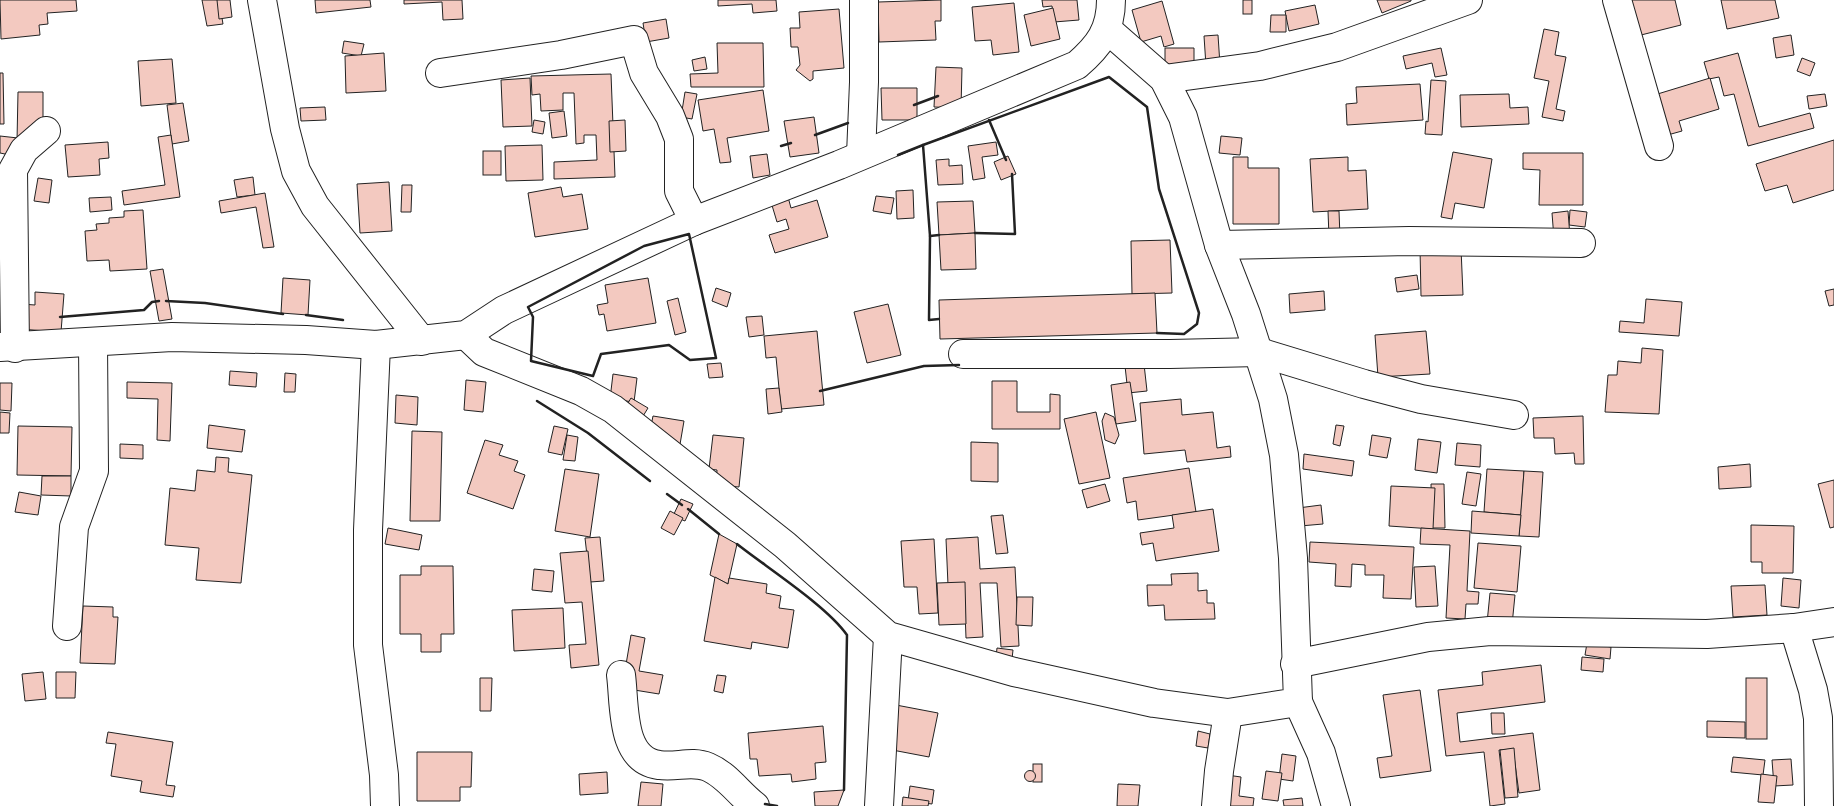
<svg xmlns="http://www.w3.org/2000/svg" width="1834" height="806" font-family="Overpass,sans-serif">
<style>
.building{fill:#f3c9c0;stroke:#222}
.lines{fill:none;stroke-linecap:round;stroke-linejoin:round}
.minor-casing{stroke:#222;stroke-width:30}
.minor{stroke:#fff;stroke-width:28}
.wall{stroke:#222;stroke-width:2.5}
</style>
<rect width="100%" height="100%" fill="#fff"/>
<!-- building -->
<g class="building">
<path d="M0,0H76L77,11L47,13L48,24L39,25L40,35L1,39Z"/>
<path d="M202,0H219L223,24L207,26Z"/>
<path d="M217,0H230L232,17L219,19Z"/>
<path d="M315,0H370L371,7L316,13Z"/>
<path d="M404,0H462L463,19L443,20L442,2L404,4Z"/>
<path d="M718,0H776L777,11L753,13L752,4L718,6Z"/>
<path d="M941,0V21H935L936,40L879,42L878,2Z"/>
<path d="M1042,0H1077L1079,20L1054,22L1052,6L1043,7Z"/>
<rect x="1243" y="0" width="9" height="14"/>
<path d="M1377,0H1411V1L1382,13Z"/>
<path d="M1619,0H1675L1681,25L1629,38Z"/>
<path d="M1721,0H1775L1779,18L1727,29Z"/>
<path d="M1162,1L1174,44L1164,47L1161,36L1141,42L1132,10Z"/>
<path d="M1014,3L1019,52L993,55L991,40L975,41L972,7Z"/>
<path d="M1315,5L1319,24L1289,31L1285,11Z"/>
<path d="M1053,8L1060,39L1031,46L1024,15Z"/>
<path d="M839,9L844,68L813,71V79L810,81L796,70L800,65L798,47H791L790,28H800L799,12Z"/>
<path d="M1271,15H1286V32H1270Z"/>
<path d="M666,19L669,38L646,42L643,23Z"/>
<path d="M1544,29L1559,32L1555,55L1566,57L1556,109L1565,111L1563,121L1542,117L1549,81L1534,78Z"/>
<path d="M1218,35L1220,65L1206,66L1204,36Z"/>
<path d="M1791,35L1794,55L1776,58L1773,38Z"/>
<path d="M344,41L364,44L361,56L342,53Z"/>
<path d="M717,43H763L764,87H691L690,74L718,73Z"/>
<path d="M1165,48H1194V64L1165,65Z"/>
<path d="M1441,48L1447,75L1435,77L1432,63L1406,69L1403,56Z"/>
<path d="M384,53L386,91L346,93L345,56Z"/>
<path d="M1738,53L1759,127L1810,113L1814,128L1748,146L1734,94L1724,96L1719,77L1709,79L1704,62Z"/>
<path d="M705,57L707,69L694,71L692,60Z"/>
<path d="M1802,58L1815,63L1810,76L1797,71Z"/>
<path d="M172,59L176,103L141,106L138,61Z"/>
<path d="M936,67L962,68L961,108L934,107Z"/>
<path d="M0,73H3L4,124H0Z"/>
<path d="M611,74L615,177L554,179V162L597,160L596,135H584V143L576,144L574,93H563V110L541,111L540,94L532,95L531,76Z"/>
<path d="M530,78L532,126L503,127L501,80Z"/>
<path d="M1710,78L1719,109L1679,121L1682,131L1664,136L1651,96Z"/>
<path d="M1431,80L1446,81L1442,135L1425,134L1426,121L1428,122Z"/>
<path d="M1420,84L1423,120L1347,125L1346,104L1357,103L1356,87Z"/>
<path d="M881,88H917V120H882Z"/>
<path d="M763,90L769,131L727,138L731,162L720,163L714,129L703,131L698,100Z"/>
<path d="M18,92H43V124H32V141H17Z"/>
<path d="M685,92L697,94L692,119L681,117Z"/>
<path d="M1509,94L1510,108L1528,107L1529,124L1461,127L1460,95Z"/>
<path d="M1825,94L1827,106L1809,109L1807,96Z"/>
<path d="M183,103L189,141L172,144L167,105Z"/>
<path d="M325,107L326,120L301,121L300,108Z"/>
<path d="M564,111L567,136L552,138L549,113Z"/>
<path d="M814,117L819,153L790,157L784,121Z"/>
<path d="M534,120L545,122L543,134L532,132Z"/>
<path d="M625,120L626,151L610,152L609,121Z"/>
<path d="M171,135L180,197L124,205L122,191L165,185L158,137Z"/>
<path d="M0,136L18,138L15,156L0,153Z"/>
<path d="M1221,136L1242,138L1240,155L1219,153Z"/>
<path d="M1834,140V190L1793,203L1787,185L1765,191L1756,164Z"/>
<path d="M108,142L109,158L99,159L100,175L68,177L65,145Z"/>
<path d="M996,142L998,155L982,157L985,178L973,180L968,146Z"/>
<path d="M542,145L543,180L506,181L505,146Z"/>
<rect x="483" y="151" width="18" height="24"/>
<path d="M1453,152L1492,159L1484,208L1455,203L1452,219L1441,217Z"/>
<path d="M1523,153H1583V205H1539L1540,170L1523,169Z"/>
<path d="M767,154L770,175L753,178L750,156Z"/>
<path d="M1008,156L1016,174L1001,180L994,162Z"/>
<path d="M1233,157H1248V168H1279V224H1233Z"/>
<path d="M1348,157V171L1366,170L1368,209L1313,212L1310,159Z"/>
<path d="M949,159V166L962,165L963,184L938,185L936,160Z"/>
<path d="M253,177L255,195L237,197L234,180Z"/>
<path d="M38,178L52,180L49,203L34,201Z"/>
<path d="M389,182L392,231L360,233L357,184Z"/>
<path d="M402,185H412L411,212H401Z"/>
<path d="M561,187L563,197L582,194L588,229L535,237L528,193Z"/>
<path d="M913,190L914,218L897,219L896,191Z"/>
<path d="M265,193L274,247L263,248L256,207L221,213L219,201Z"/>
<path d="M876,196L894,198L891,214L873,211Z"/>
<path d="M111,197L112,210L90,212L89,198Z"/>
<path d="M788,197L791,208L817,200L828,237L775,253L769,235L789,229L786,219L777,222L771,202Z"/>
<path d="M973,201L975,233L939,235L937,202Z"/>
<path d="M143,210L147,269L110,271L109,260L87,261L85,231L97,230L96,224L109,223V218L124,217V211Z"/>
<path d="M1570,210L1587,212L1585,227L1569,225Z"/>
<path d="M1328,211H1339L1340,237H1329Z"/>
<path d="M1568,211L1570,237L1554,239L1552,213Z"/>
<path d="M975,233L976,269L941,270L939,235Z"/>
<path d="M1170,240L1172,293L1132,294L1131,241Z"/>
<path d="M1461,248L1463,295L1421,296L1420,249Z"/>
<path d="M163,269L172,319L159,321L150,271Z"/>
<path d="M1417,275L1419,289L1397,292L1395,278Z"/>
<path d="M283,278L310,280L308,315L281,313Z"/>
<path d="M648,278L656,323L607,331L604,314L599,315L597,305L608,303L605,285Z"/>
<path d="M716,288L731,293L727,307L712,301Z"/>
<path d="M1834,289V305L1829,306L1825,291Z"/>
<path d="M1324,291L1325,310L1290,313L1289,294Z"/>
<path d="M35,292L64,294L61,332L19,329L21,304L35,305Z"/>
<path d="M1155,293L1157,333L940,339L939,300Z"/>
<path d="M678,298L686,332L675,335L667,301Z"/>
<path d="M1646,299L1682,302L1679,336L1619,332L1620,321L1644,323Z"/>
<path d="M888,304L901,355L867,363L854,312Z"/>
<path d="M762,316L764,335L749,337L746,317Z"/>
<path d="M817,331L824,405L781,409L776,357L766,358L764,336Z"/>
<path d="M1426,331L1430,374L1378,377L1375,335Z"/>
<path d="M1642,348L1663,350L1659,414L1605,412L1608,375H1617L1618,361L1641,363Z"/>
<path d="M721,363L723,377L709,378L707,364Z"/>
<path d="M1144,364L1147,391L1128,393L1125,366Z"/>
<path d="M230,371L257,373L256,387L229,385Z"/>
<path d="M285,373L296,374L295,392H284Z"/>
<path d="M613,374L637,378L634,402L610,399Z"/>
<path d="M466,380L486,382L483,412L464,410Z"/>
<path d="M992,381H1017V412H1050V394L1060,395V429H992Z"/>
<path d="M127,382L172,383L170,441L157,440L158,399L127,398Z"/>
<path d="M1130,382L1136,421L1116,424L1111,385Z"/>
<path d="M0,383H12L11,411L0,410Z"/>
<path d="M779,388L782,412L768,414L766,389Z"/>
<path d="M396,395L418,397L417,425L395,423Z"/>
<path d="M631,398L648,408L637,426L620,416Z"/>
<path d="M1181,399L1182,415L1213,412L1217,448L1230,446L1231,457L1187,462L1185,450L1144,454L1140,403Z"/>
<path d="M0,412L10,413L9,433H0Z"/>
<path d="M1096,412L1110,478L1079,484L1064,419Z"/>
<path d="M1105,413L1114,417L1119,435L1115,444L1105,440L1102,421Z"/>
<path d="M653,416L684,421L678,456L648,441Z"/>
<path d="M1583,416L1584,464H1575L1574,453L1555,454L1554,438H1534L1533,418Z"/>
<path d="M209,425L245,430L242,452L207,448Z"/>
<path d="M1336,425L1344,426L1340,446L1333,444Z"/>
<path d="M18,426L72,427L71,476L17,475Z"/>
<path d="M554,426L568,429L562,455L548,452Z"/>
<path d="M412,431L442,432L440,521H410Z"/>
<path d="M567,435L578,437L575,461L563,460Z"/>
<path d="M713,435L744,438L739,487L716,485L717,470L709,469Z"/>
<path d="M1372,435L1391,438L1387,458L1369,455Z"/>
<path d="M1418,439L1441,442L1437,473L1415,470Z"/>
<path d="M485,440L503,445L499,455L518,461L514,471L525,475L513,509L467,493Z"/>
<path d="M971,442L998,443V482L971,481Z"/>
<path d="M1457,443L1481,445L1480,467L1455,465Z"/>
<path d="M120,444L143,445V459L120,458Z"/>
<path d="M1304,454L1354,461L1352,476L1303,469Z"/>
<path d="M216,457L229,458L228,472L252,475L241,583L196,580L199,548L165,545L170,488L195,491L197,470L215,472Z"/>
<path d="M1750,464L1751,487L1719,489L1718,467Z"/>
<path d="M1189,468L1196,512L1138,520L1136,501L1127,503L1123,478Z"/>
<path d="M565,469L599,474L590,537L555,531Z"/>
<path d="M1487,469L1524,471L1521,515L1484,512Z"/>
<path d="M1524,471L1543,472L1539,537L1519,536Z"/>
<path d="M1467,472L1481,474L1476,506L1462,504Z"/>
<path d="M42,476H71V496L41,495Z"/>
<path d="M1834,480V527L1830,528L1818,484Z"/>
<path d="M1105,484L1110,501L1087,508L1082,490Z"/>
<path d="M1431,484H1444L1445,528H1432Z"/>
<path d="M1391,486L1435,488L1433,529L1389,526Z"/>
<path d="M19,492L41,496L38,515L15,512Z"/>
<path d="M681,499L693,504L685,521L673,516Z"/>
<path d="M1321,505L1323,524L1300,526L1298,508Z"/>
<path d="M1213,509L1219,551L1156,561L1153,543L1142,545L1140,533L1174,528L1172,515Z"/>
<path d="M670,511L683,518L674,535L661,528Z"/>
<path d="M1472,511L1521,515L1519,536L1471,533Z"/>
<path d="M1003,515L1008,553L996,554L991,516Z"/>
<path d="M1751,525L1794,526L1793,573H1762V562H1751Z"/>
<path d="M388,528L422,535L419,550L385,544Z"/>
<path d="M1421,528L1470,531L1467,591L1479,592L1478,604H1466L1465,619L1446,618L1450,545L1420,544Z"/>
<path d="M719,534L737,544L728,584L710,575Z"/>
<path d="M600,537L604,581L590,582L585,538Z"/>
<path d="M978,537L980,569L1015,567L1019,646L1001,647L997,583H980L983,637L966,638L964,584L948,585L946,539Z"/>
<path d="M934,539L938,613L919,614L917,587H904L901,541Z"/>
<path d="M1310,542L1414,547L1411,599L1383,598L1384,575H1365V565L1352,564L1351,587L1335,586L1336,564L1309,562Z"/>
<path d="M1478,543L1521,546L1517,592L1474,588Z"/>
<path d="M588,551L599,665L571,668L569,645L586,644L582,602L565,603L560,553Z"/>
<path d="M421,566H453L454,634H441V652H421V634H400V575H421Z"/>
<path d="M1435,566L1438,606L1416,607L1414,567Z"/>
<path d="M534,569L554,571L552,592L532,590Z"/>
<path d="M1198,573V591L1207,590V603H1214L1215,619L1165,620L1164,605L1148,606L1147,585H1172L1171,574Z"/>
<path d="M715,577L728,584L729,578L767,584L766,593L781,596L779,608L794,610L788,648L752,642L751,649L704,641Z"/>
<path d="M1783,578L1801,580L1799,608L1781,606Z"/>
<path d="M965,582L966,624L939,625L937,583Z"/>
<path d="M1765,585L1767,615L1733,617L1731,586Z"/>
<path d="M1490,593L1515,595L1512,625L1487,623Z"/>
<path d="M1017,597H1033L1032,626L1016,625Z"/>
<path d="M83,606L113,607V617H118L115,664L80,663Z"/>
<path d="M563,608L565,648L514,651L512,610Z"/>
<path d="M631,635L645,638L639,671L663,675L659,694L622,688Z"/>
<path d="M1587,643L1611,647L1610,659L1585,655Z"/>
<path d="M997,648L1013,650L1011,668L995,666Z"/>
<path d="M1582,657L1604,659L1603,672L1581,670Z"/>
<path d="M1541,665L1545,702L1457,713L1460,742L1533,733L1540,790L1519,793L1513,749L1499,750L1505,804L1490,806L1484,752L1446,756L1438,690L1483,685L1482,672Z"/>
<path d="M43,672L46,699L25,701L22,674Z"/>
<path d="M56,672H76L75,698H56Z"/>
<path d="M717,675L726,676L723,693L714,691Z"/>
<path d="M480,678H492L491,711H480Z"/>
<rect x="1746" y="678" width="21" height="61"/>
<path d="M1420,690L1431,771L1380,778L1377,758L1392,756L1383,695Z"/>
<path d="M896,705L938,713L929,757L887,749Z"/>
<path d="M1491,713H1504L1505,734H1492Z"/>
<path d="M1707,721L1745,722V738L1707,737Z"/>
<path d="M823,726L826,762L815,763L816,779L792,782L791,774L759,776L757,759H750L748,733Z"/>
<path d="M1198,731L1210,734L1208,748L1196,746Z"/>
<path d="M108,732L173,742L166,785L175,786L173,797L140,792L142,781L111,776L116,744L106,743Z"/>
<path d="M1514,748L1518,797L1505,798L1500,750Z"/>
<path d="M417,752H472L471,787H460V801H417Z"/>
<path d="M1282,754L1296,756L1293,781L1279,779Z"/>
<path d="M1733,757L1765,760L1763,775L1731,772Z"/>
<path d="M1791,759L1793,785L1774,786L1772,760Z"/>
<rect x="1033" y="764" width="9" height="18"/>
<circle cx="1030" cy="776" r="5.5"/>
<path d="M1266,771L1282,773L1278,801L1262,799Z"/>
<path d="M607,772L608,793L580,795L579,774Z"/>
<path d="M1220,774L1241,777L1239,796L1254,798L1253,806H1215Z"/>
<path d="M1761,774L1777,776L1774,803L1758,802Z"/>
<path d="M641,782L663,784L661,806H638Z"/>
<path d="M1118,784L1140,785L1138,806H1117Z"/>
<path d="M910,786L934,790L932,804L908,801Z"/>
<path d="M844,790L838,806H815L814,792Z"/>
<path d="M903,797L929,801L928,806H902Z"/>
<path d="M1302,798L1303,806H1284L1283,800Z"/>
</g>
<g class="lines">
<!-- minor casing -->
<g class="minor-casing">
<g id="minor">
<path d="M262,0L285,129L296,171L315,206L422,341"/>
<path d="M1617,0L1659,146"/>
<path d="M440,73L561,55L634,40L644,73L670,116L679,139V191L694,221"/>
<path d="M1164,79L1260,66L1337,47L1468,0"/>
<path d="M861,155L864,82V0"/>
<path d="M1219,245L1409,241L1581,243"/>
<path d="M466,335L484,352L581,391L613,409L785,545L888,636L1014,672L1154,703L1228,713L1298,702L1293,558L1284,455L1273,399L1246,314L1219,245L1183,117L1164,79L1108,30"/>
<path d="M376,345L368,530V645L384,775L385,806"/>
<path d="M0,347L172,337L306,340L376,345L466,335L504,310L694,221L839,165L1077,65C1099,46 1111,30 1111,0"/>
<path d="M15,348L13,170L24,150L46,131"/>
<path d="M963,354H1170L1259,352L1364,384L1421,399L1514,415"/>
<path d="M67,626L74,527L94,471L93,342"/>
<path d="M1794,628L1813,690L1818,718L1819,806"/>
<path d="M1295,664L1428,637L1490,631L1707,634L1794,628L1834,622"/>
<path d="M621,675C625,705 620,760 659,765C676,768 691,760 708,767C727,775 739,794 755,806"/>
<path d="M1298,702L1321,753L1336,806"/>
<path d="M879,806L888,636"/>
<path d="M1216,806L1219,771L1228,713"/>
</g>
</g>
<!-- minor -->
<use href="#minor" class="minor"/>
<!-- wall -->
<g class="wall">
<path d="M914,105L938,96"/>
<path d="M989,120L1006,160"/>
<path d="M815,135L848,123"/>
<path d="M781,146L791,143"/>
<path d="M898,155L923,145"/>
<path d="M975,233L1015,234L1012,174"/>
<path d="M689,234L716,358L690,360L669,345L601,354L593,376L531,361L533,317L528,307L644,246Z"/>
<path d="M939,235L930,236L923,145L1109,77L1147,107L1159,189L1199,313L1197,324L1184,334L1157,333"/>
<path d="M930,236L929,320L939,319"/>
<path d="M166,301L205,303L283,314"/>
<path d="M306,315L343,320"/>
<path d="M60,317L144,310L152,302L159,301"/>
<path d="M820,391L924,366L959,365"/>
<path d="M537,401L588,433L650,481"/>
<path d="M667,494L682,505"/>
<path d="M688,509L719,534"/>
<path d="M737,544C766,567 827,606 847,635L844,790"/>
<path d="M765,804L777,806"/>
</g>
</g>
</svg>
